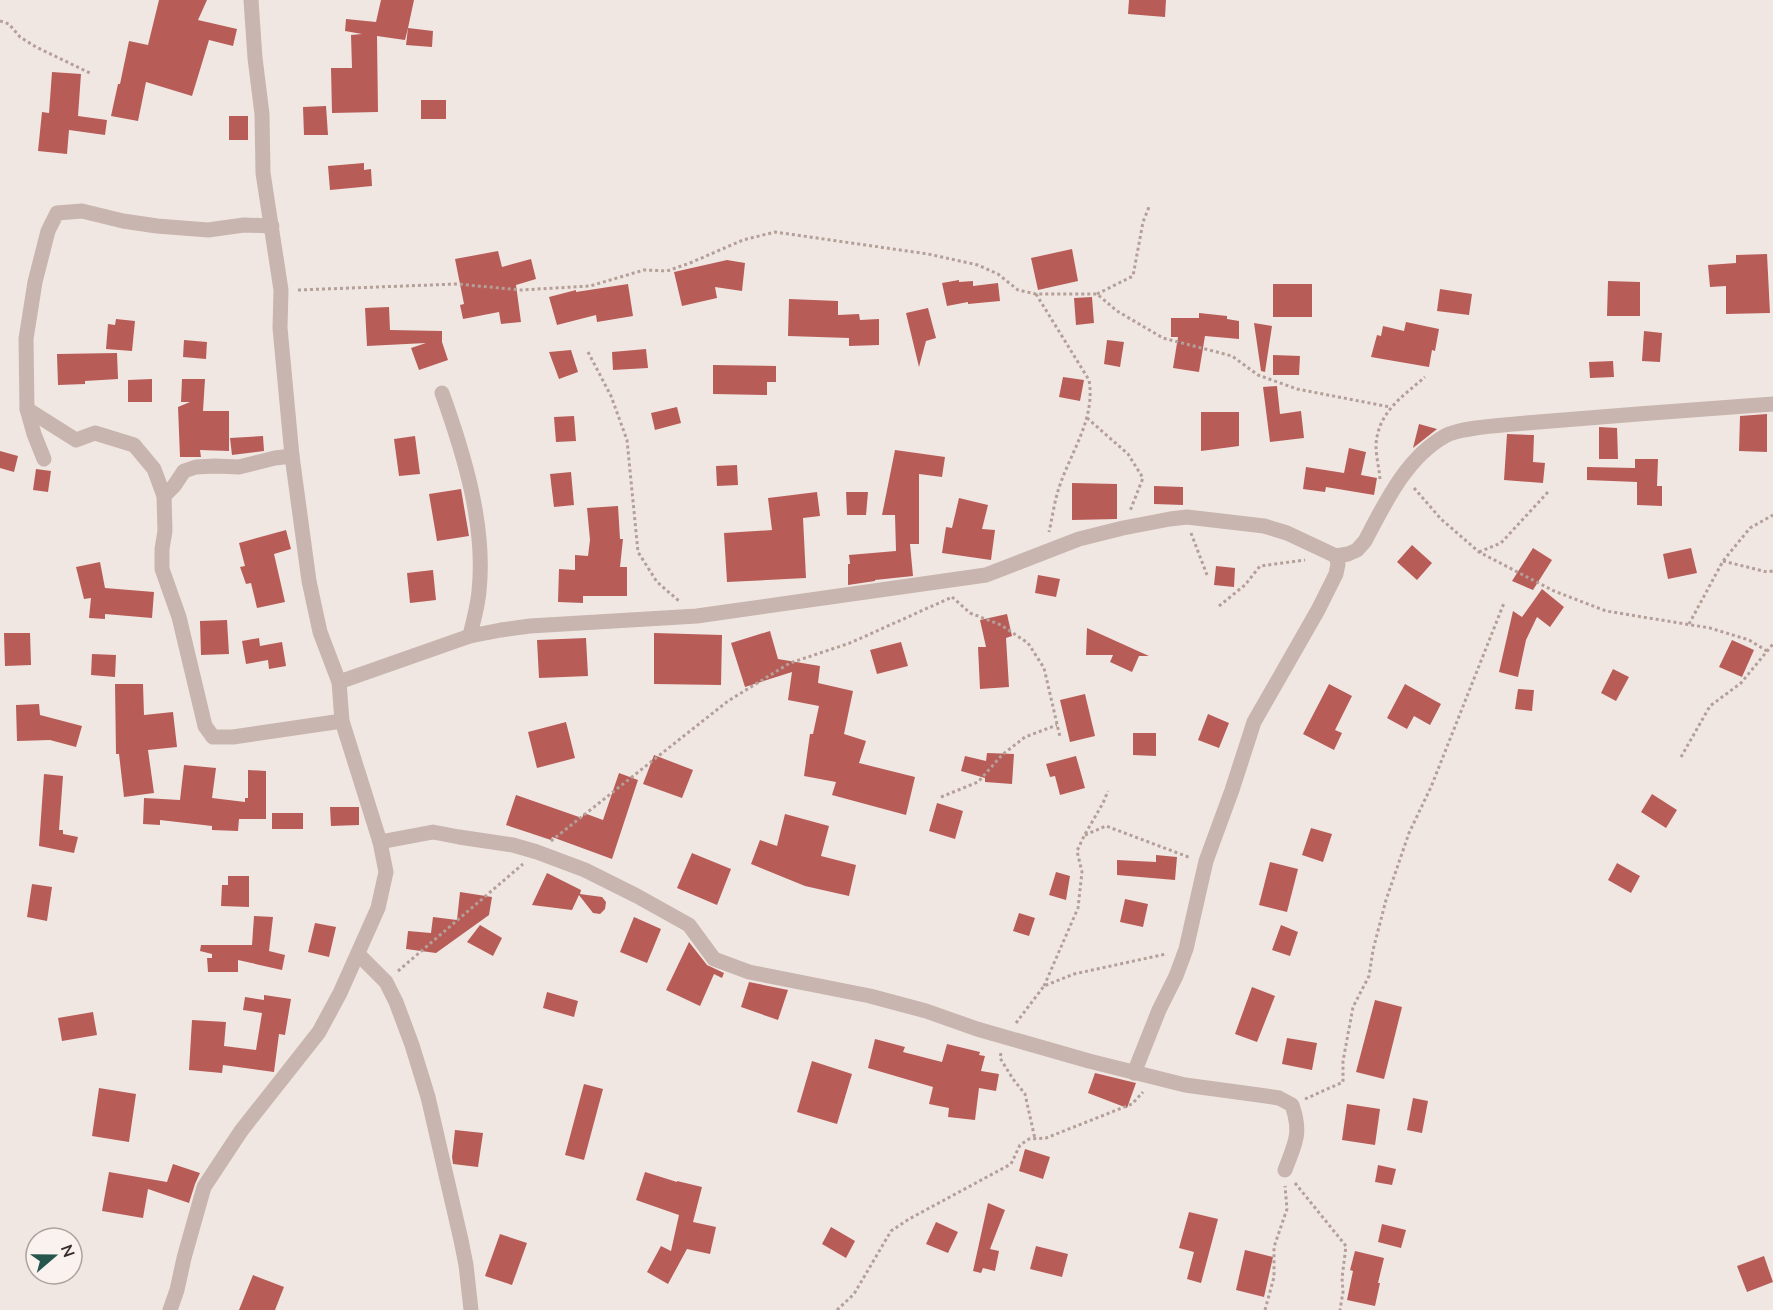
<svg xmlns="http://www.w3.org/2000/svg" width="1773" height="1310" font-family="'Nunito Sans',sans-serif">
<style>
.building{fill:#b85c58}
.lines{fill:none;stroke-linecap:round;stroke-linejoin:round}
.path{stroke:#b49f99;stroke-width:3;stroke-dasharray:3 3;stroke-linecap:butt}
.minor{stroke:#c8b5af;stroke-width:15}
</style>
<rect width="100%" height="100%" fill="#f1e7e2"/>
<!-- building -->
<g class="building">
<path d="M159,0H207L198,20L237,29L233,46L209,40L192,96L146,82L138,121L111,116L118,84H120L129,41L148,45Z"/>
<path d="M381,0H414L408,28L433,31L432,47L406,45L408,28L405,40L377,36L378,112L332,113L331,68H352L351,35L362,34L345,31L346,19L376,22Z"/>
<path d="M1129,0H1166L1165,17L1128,14Z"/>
<path d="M52,72L81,74L78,116L107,120L105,135L69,130L67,154L38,151L42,112L49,113Z"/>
<rect x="421" y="100" width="25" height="19"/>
<path d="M326,106L328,135H304L303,107Z"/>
<rect x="229" y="116" width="19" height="24"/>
<path d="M364,163V170L371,169L372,186L330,190L328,166Z"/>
<path d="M1072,249L1078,281L1038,290L1031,258Z"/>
<path d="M498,251L502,267L531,259L536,279L516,285L521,322L501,324L499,312L463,319L460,305L464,304L455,259Z"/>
<path d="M1767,254L1770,313L1726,314V286L1710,287L1708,265L1736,263V255Z"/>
<path d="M727,260L745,263L742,291L715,287L717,298L682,306L674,272Z"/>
<path d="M959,280V282L973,281V286L998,283L1000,301L968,304V302L947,306L942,283Z"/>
<path d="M1608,281L1640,282V316H1607Z"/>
<path d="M628,284L633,316L597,322L596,315L557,325L549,297L576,290V292Z"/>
<rect x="1273" y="284" width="39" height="33"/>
<path d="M1440,289L1472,294L1469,315L1437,311Z"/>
<path d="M1092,297L1094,323L1076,325L1074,298Z"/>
<path d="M789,299L838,301V315L859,314L860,320L879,319V345L849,346V338L788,336Z"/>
<path d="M389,307L390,330L442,331V342L448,360L419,370L411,348L426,343L367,346L365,308Z"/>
<path d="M928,308L936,338L926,341L919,367L906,313Z"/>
<path d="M1199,313L1227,316V319L1239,321V339L1205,336L1199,372L1173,368L1178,337H1171V318H1199Z"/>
<path d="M116,319L135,321L132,351L106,349L108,324L115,325Z"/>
<path d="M1406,322L1439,329L1435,351L1432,350L1429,367L1371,357L1377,335L1381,336L1383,326L1404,331Z"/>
<path d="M1254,323L1272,326L1265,372L1261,371Z"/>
<path d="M1644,331L1662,333L1660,362L1642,361Z"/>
<path d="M184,340L207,342L206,359L183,357Z"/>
<path d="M1107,340L1124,342L1120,367L1104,364Z"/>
<path d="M646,349L648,368L613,370L612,352Z"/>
<path d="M571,350L578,372L559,379L549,352Z"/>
<path d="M117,353L118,379L85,381V384L58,385L57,354Z"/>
<path d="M1273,355L1300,356L1299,375H1273Z"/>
<path d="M1613,361L1614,377L1590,378L1589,362Z"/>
<path d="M713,365L776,366V382H767V395L713,394Z"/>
<path d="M1063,377L1084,380L1080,401L1059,397Z"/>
<path d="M152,379V402H128V380Z"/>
<path d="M182,379H205L203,411H229V451L200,450L201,457H180L178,407L190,402H181Z"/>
<path d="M1277,386L1280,414L1301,411L1304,438L1270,442L1263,387Z"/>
<path d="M677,407L681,423L655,430L651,413Z"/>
<path d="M1201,412H1239V446L1201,451Z"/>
<path d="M1767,414V452L1739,451L1740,416Z"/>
<path d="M574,416L576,441L556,442L554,417Z"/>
<path d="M1419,424L1437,429L1413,448Z"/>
<path d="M1599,427L1617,428L1618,459H1599Z"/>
<path d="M1507,434L1534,435L1533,462L1545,463L1543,483L1504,480Z"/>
<path d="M263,436L264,451L232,455L230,438Z"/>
<path d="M415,436L420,474L399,476L394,439Z"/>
<path d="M1349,448L1366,452L1361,475L1377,478L1374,495L1326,487L1325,492L1303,489L1306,467L1344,473Z"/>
<path d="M895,450L945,457L942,477L919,474V544H910L913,576L875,580V581L848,585V564H850L849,555L896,551L895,515H882Z"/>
<path d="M0,451L18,456L14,472L0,468Z"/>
<path d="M1635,459H1658L1657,486H1662V506L1637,505V482L1587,480V467L1635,468Z"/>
<path d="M737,465L738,485L717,486L716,466Z"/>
<path d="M36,469L51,471L48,492L33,490Z"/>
<path d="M571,472L574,505L554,507L550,474Z"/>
<path d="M1072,483L1117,484V519L1072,520Z"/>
<path d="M1154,486L1183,487V505L1154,504Z"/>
<path d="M461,489L469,536L437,541L429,494Z"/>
<path d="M817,492L820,516L803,518L806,578L727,582L724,533L772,530L768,498Z"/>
<path d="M846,492H868L866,515H847Z"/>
<path d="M959,498L988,505L982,529L995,530L991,560L942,553L946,527L952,528Z"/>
<path d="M618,506L620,539H623L620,567H627V596H583V603L558,602L559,569L575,570V555L588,556L590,540L587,508Z"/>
<path d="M286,530L291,549L274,554L285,602L257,608L251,583L246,584L240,567L245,566L239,543Z"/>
<path d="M1412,545L1432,563L1417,580L1397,562Z"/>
<path d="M1533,548L1552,560L1533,590L1512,581Z"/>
<path d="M1691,548L1697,573L1668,579L1663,554Z"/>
<path d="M100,562L105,588L154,592L152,618L105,614V619L89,618L91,598L84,599L76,567Z"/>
<path d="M1216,566L1235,568L1234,587L1214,585Z"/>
<path d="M433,570L436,600L410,603L407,573Z"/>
<path d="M1038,575L1060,579L1056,597L1035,593Z"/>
<path d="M1542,589L1564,607L1550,627L1537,617L1526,640L1518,677L1499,672L1513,611L1522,617Z"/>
<path d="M1007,614L1012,636L1006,638L1009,687L980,689L978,647H986L980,620Z"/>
<path d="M227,620L229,654L201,655L200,621Z"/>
<path d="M1087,628L1149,656H1139L1132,672L1110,662L1113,655H1086Z"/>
<path d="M770,631L778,659L820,666L818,683L853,691L844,734L866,741L859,763L915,777L906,815L832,795L836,782L804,776L810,734H813L819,706L788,700L792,672L745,687L731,643Z"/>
<path d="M4,633H30L31,665L5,666Z"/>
<path d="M654,633L722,635L721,685L654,684Z"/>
<path d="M259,638L260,646L282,642L286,666L269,669L268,660L246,664L242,641Z"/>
<path d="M586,638L588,676L539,678L537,640Z"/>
<path d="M1732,640L1754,650L1742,677L1719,667Z"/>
<path d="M901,642L908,666L877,674L870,650Z"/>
<path d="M92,654L116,655L115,677L91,675Z"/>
<path d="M1613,669L1629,677L1616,701L1601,693Z"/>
<path d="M115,684H143L144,715L173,712L177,747L148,750L154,793L124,797L119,754H116Z"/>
<path d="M1329,684L1352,696L1335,730L1342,733L1334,750L1303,734Z"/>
<path d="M1405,684L1441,704L1430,725L1414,716L1407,729L1387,718Z"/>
<path d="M1518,689L1534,690L1532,711L1515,709Z"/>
<path d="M1085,694L1095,736L1070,742L1060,700Z"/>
<path d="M39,704L40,715L82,726L76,747L50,740L17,741L16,705Z"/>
<path d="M1208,714L1229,723L1219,748L1198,740Z"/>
<path d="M566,722L575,758L537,768L528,732Z"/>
<path d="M1133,733H1156V756L1133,755Z"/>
<path d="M987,753L1014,754L1012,784L985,782V778L961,771L965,756L986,761Z"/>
<path d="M654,755L693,770L682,798L643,784Z"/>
<path d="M1076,756L1085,788L1060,795L1055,776L1050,777L1046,764Z"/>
<path d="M184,765L216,768L212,798L245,802V798H248V770L266,771V819H239L238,831L212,830V826L160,820V825L143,824L144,798L180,800Z"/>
<path d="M619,773L638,780L612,859L552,837L551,840L506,825L516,795L582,818L584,813L603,820Z"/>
<path d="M44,774L63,776L59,830H63V834L78,837L74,853L39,846Z"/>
<path d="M1652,794L1677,810L1666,828L1641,812Z"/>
<path d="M937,803L963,811L955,839L929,831Z"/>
<path d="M330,807H359V825L331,826Z"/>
<rect x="272" y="813" width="31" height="16"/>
<path d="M785,814L829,826L821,856L856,865L849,896L805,886L751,864L760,840L777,846Z"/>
<path d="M1311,828L1332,834L1323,862L1302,855Z"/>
<path d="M692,853L731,869L717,905L677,888Z"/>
<path d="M1156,855L1177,857L1175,880L1117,875V860L1156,862Z"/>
<path d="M1270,862L1298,869L1287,912L1259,905Z"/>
<path d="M1617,863L1640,876L1631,893L1608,880Z"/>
<path d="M1056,872L1070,876L1066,900L1049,895Z"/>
<path d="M547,873L581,890L580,894L602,897L606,902L605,909L600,914L593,913L579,895L572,910L532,905Z"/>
<path d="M228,876H249V907L221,906L222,885H228Z"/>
<path d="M32,884L52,887L47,921L27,917Z"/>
<path d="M460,892L492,897L489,915L436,953L406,949L408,931L431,933L433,917L457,920Z"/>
<path d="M1125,899L1148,904L1143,927L1120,922Z"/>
<path d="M1019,913L1035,918L1029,936L1013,931Z"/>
<path d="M254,916L273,917L269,951L285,955L282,970L238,960V972H208L207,958H212V954L200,951L201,945H252Z"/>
<path d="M634,917L661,929L647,963L620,952Z"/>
<path d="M315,923L336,927L329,957L308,952Z"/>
<path d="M480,925L502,938L493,956L467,942Z"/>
<path d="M1281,925L1298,932L1290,956L1272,950Z"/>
<path d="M689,942L707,965L724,973L722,978L714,974L700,1006L666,990Z"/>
<path d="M749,982L788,990L778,1020L741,1007Z"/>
<path d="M1252,987L1275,996L1257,1042L1235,1034Z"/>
<path d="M547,992L578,1001L574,1017L543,1008Z"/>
<path d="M264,995L291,999L285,1035L279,1034L274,1072L223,1065L222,1073L189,1070L192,1020L226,1022L224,1046L256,1050L262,1013L243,1010L245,997L264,1000Z"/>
<path d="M1375,1000L1402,1007L1384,1079L1356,1072Z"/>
<path d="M93,1012L97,1035L62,1041L58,1018Z"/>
<path d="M1287,1038L1317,1043L1312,1070L1282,1064Z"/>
<path d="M875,1039L905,1047L903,1052L942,1062L947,1044L980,1052L979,1055L985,1056L981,1071L999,1074L996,1091L979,1088L975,1120L948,1117L949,1108L929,1104L933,1087L868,1068Z"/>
<path d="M812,1061L852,1074L837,1124L797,1112Z"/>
<path d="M1095,1073L1136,1083L1127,1108L1088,1093Z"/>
<path d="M584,1084L603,1089L584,1160L565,1155Z"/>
<path d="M99,1088L136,1094L129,1142L92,1136Z"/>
<path d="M1413,1098L1428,1101L1422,1133L1407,1130Z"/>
<path d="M1347,1104L1380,1109L1375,1145L1342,1140Z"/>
<path d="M455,1130L483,1133L478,1167L453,1164L452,1157Z"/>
<path d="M1025,1149L1050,1157L1043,1179L1019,1171Z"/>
<path d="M173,1164L200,1173L195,1184L189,1203L148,1189L143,1218L102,1211L109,1172L167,1182Z"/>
<path d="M1378,1165L1396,1169L1392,1185L1375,1182Z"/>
<path d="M645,1172L677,1182V1181L702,1187L693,1222L716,1227L710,1254L687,1249L668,1284L647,1272L661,1246L671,1251L679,1215L636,1200Z"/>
<path d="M988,1203L1005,1210L990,1249L999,1251L995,1271L983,1268L981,1273L973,1271Z"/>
<path d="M1189,1212L1218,1219L1201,1283L1187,1279L1194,1252L1179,1248Z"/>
<path d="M936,1222L958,1232L948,1253L926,1244Z"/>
<path d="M1382,1224L1406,1230L1401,1248L1378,1242Z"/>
<path d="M831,1227L855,1241L846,1258L822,1244Z"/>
<path d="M500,1234L527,1243L512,1285L485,1276Z"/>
<path d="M1036,1246L1068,1254L1062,1277L1030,1269Z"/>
<path d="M1245,1250L1273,1257L1264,1297L1236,1290Z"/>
<path d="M1355,1251L1384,1258L1378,1283H1380L1375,1306L1347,1300L1353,1271L1350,1270Z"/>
<path d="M1764,1256L1773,1282L1747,1292L1737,1266Z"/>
<path d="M253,1275L284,1287L275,1310H239Z"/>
</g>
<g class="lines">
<!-- path -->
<g class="path">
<path d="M0,21L9,24L20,37L36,47L92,74"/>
<path d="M298,290L457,284L521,290L590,286L644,270L667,271L690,263L743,240L775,232L928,254L978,265L998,274L1018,290L1036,294H1097L1117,311L1163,338L1232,356L1258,375L1297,389L1390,407"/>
<path d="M1036,294L1089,380C1096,420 1069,454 1058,491C1054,504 1052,519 1049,532"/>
<path d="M1097,294L1133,276L1143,222L1149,207"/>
<path d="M588,352L611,396L627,440L638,552L657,582L679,601"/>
<path d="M1087,418L1128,454L1143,478L1130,511"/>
<path d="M1380,479C1379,468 1376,456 1376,445C1378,412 1402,397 1425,377"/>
<path d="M1414,488L1441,519L1479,552L1554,591L1606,611L1710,628L1749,640L1767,651"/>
<path d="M1191,533L1207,575"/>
<path d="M1479,552L1501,543L1548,492"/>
<path d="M1723,561L1767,572L1773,571"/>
<path d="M952,597L970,613L1001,625L1028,643L1044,668L1060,737"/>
<path d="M1219,606L1245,585L1260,566L1305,560"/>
<path d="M1689,624L1723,561L1750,528L1773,515"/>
<path d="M1681,757L1710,706L1741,683L1773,644"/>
<path d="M941,797L978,782L1002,755L1025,737L1057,725"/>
<path d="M1085,835L1106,826L1191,858"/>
<path d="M551,841L728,701L790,663L850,643L950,598"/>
<path d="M398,971L523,864"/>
<path d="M1044,986L1078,908L1082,872L1077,851L1084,836L1103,803L1108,791"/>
<path d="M1016,1023L1044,986L1074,974L1166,954"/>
<path d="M1001,1053L1000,1058L1013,1079L1025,1094L1035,1139"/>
<path d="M1305,1099L1343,1082V1061L1353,1007L1369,976L1373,950L1386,900L1409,833L1431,787L1504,603"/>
<path d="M1295,1183L1346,1246L1342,1278L1343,1292L1340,1310"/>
<path d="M837,1310L854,1294L891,1231L909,1219L1011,1164L1020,1145L1029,1139L1046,1138L1132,1104L1143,1092"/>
<path d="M1265,1310L1274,1277V1247L1287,1209L1285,1186"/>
</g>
<!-- minor -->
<g class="minor">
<path d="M272,226L244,225L208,230L157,226L123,221L82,211L57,213L48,231L35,282L26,339L27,409L76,440L95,433L134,445L154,469L164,496L165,531L162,549V569L179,617L205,726L213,737H233L342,721"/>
<path d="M442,393C464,454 486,526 479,591C478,606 473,621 470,636"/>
<path d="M27,409L34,434L44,459"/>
<path d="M164,496L174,486L184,471L196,467L215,466L239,467L275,458L292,456"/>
<path d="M339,682L470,636L501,630L530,626L697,616L986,575L1079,539L1123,528L1170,519L1187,517L1264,526L1287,533L1336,556L1348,554L1357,550L1365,541C1385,503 1406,458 1445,436C1461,427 1506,425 1526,423C1608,416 1691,410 1773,404"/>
<path d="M380,842L433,832L459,837L513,845L537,852L585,870L637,896L689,925L714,959L749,972L870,996L926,1011L977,1029L1089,1061L1185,1085L1259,1095L1279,1098L1292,1105C1302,1134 1295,1143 1285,1170"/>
<path d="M358,954L386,982L396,1002L412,1045L428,1097L461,1240L466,1265L471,1310"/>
<path d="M1134,1073L1159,1010L1176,976L1186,949L1206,861L1232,790L1254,722L1318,610L1336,574L1338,564L1336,556"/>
<path d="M170,1310L177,1290L184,1258L204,1187L241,1131L319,1032L340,993L378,908L386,872L380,842L342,721L339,682L320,632L309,581L292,456L280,328L281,290L263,173L262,114L255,58L251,0"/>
</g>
</g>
<!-- north arrow -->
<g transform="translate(54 1256) rotate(70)"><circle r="28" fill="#f9f2ee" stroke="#aca3a0" stroke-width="1.5"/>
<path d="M0-4.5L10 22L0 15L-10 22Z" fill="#26554e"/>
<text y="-9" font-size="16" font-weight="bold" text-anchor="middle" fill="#382d2c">N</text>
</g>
</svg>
